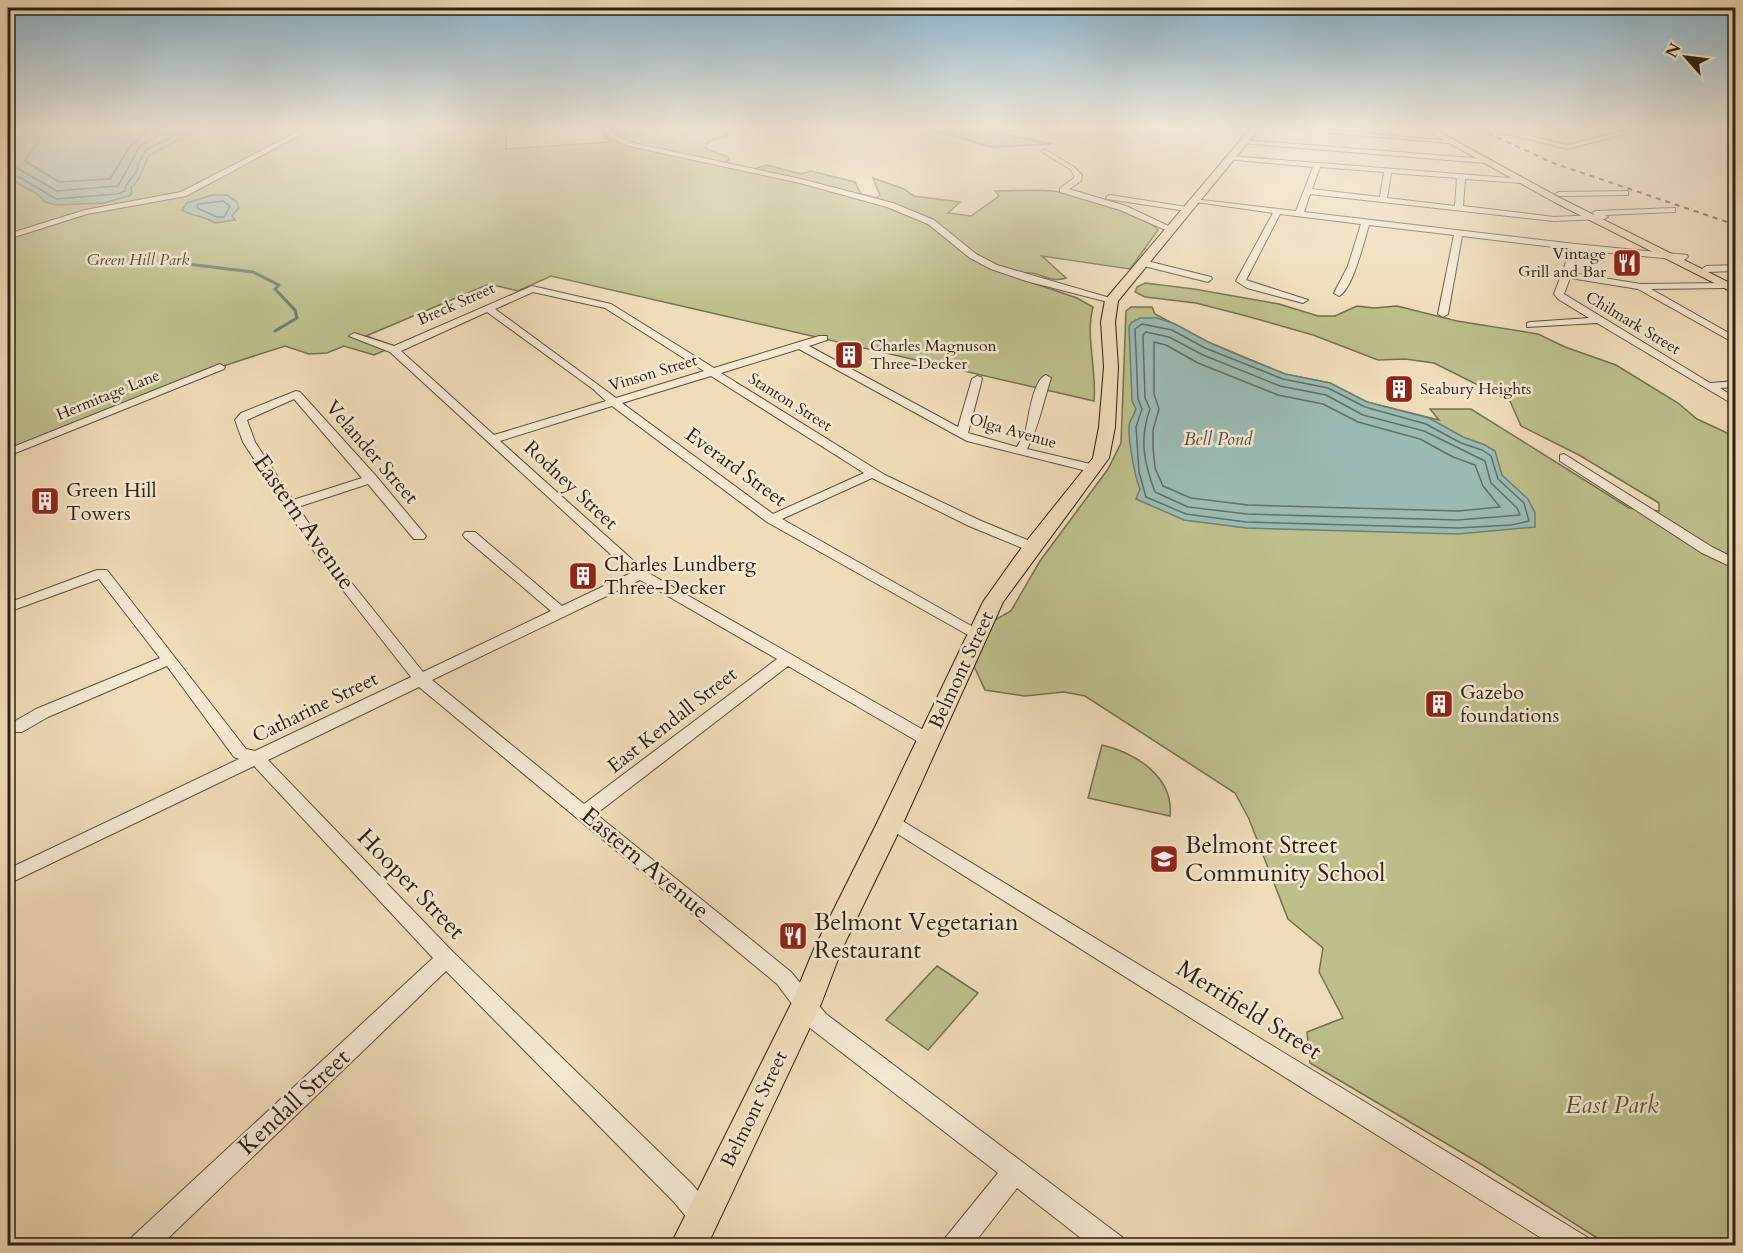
<svg xmlns="http://www.w3.org/2000/svg" width="1743" height="1253" font-family="Cardo,serif">
<style>
.green{fill:#bebf8b;stroke:#746f4f;stroke-width:1.5}
.water{fill:#9abbb3;stroke:#6e7d73;stroke-width:1.5}
.lines{fill:none;stroke-linecap:round;stroke-linejoin:round}
.shore{stroke:#626d63;stroke-width:1.5}
.stream{stroke:#6e7d73;stroke-width:3}
.minor-casing{stroke:#5c4e3c;stroke-width:2}
.major-casing{stroke:#2b1f13;stroke-width:2}
.highway-casing{stroke:#2b1f13;stroke-width:2}
.minor{fill:#f5e8d1;fill-rule:evenodd}
.major{fill:#f0dcb8;fill-rule:evenodd}
.highway{fill:#f0dcb8;fill-rule:evenodd}
.rail{stroke:#2b1f13;stroke-width:2;stroke-dasharray:5 5;stroke-linecap:butt}
.labels{text-anchor:middle;dominant-baseline:central;stroke-width:5;stroke-linejoin:round;paint-order:stroke}
.far-poi-label{font-size:16px;fill:#2b1f13;stroke:#f5e8d1;text-anchor:start}
.far-park-label{font-size:16px;font-style:italic;fill:#574f37;stroke:#f5e8d1}
.far-street-label{font-size:16px;fill:#2b1f13;stroke:#f5e8d1}
.far-water-label{font-size:18px;font-style:italic;fill:#4c4e43;stroke:#f5e8d1}
.street-label{font-size:20px;fill:#2b1f13;stroke:#f5e8d1}
.poi-label{font-size:20px;fill:#2b1f13;stroke:#f5e8d1;text-anchor:start}
.near-street-label{font-size:24px;fill:#2b1f13;stroke:#f5e8d1}
.near-poi-label{font-size:24px;fill:#2b1f13;stroke:#f5e8d1;text-anchor:start}
.near-park-label{font-size:24px;font-style:italic;fill:#574f37;stroke:#f5e8d1}
</style>
<rect width="100%" height="100%" fill="#f0dcb8"/>
<filter id="stains"><feTurbulence type="fractalNoise" baseFrequency=".00333" numOctaves="4"/><feColorMatrix values="0 0 0 0 .2 0 0 0 0 .09 0 0 0 0 .02 0 0 0 .5 -.17"/></filter>
<radialGradient id="worn" r=".72"><stop offset=".6" stop-color="#630" stop-opacity="0"/><stop offset="1" stop-color="#630" stop-opacity=".3"/></radialGradient>
<!-- green -->
<g class="green">
<path d="M8,129H506V149L612,142L606,138L601,129H718L729,135L708,142L705,148L728,157L729,159L725,163L754,169L767,165L801,174L811,171L855,182L861,194L876,198L880,195L873,178L904,189L914,196L960,202L948,213L971,216L999,196L995,191C1014,191 1034,189 1052,191C1075,194 1143,213 1158,230L1130,269L1042,256L1066,278C1046,285 1037,265 1012,276L1077,298L1093,307C1085,336 1097,369 1094,401L551,276L518,291L489,284L366,336L395,346L374,355L344,346L327,353L309,354L285,346L220,367L8,453Z"/>
<path d="M929,129H1002L1008,135L1051,144L992,147Z"/>
<path d="M1145,283L1194,289L1279,304L1318,316H1335L1357,306L1374,308L1397,306L1457,321L1538,334L1565,347L1616,365L1678,403L1697,419L1725,432L1736,441L1735,1245H1608L1481,1164L1310,1063L1307,1032L1343,1018L1319,972L1323,948L1288,919L1249,819L1235,793L1085,696L1064,692L1025,696L985,690L974,666L993,621L1011,611L1040,561L1108,469L1121,443L1126,311L1131,307H1152L1155,314L1208,342L1285,374L1330,383L1367,402L1439,420L1430,409H1471L1629,508L1659,511V503L1579,455L1521,426L1510,401L1434,363L1405,359L1378,360L1313,335L1250,317L1196,303L1145,297L1135,292L1137,287Z"/>
<path d="M1102,745C1136,753 1174,777 1170,816L1088,798Z"/>
<path d="M937,966L978,993L928,1050L886,1020Z"/>
</g>
<!-- water -->
<g class="water">
<path d="M22,129H200C193,133 151,153 149,156C142,167 142,179 131,188L132,193L129,196L103,203L56,205L45,202L36,193L8,178C7,158 4,141 22,129Z"/>
<path d="M212,195H227L237,202L239,208L232,216L235,220L215,223C204,215 192,217 182,210L187,203Z"/>
<path d="M1140,318H1157L1175,324L1208,342L1250,360L1285,374L1330,383L1367,402L1429,418L1463,437L1485,445L1495,451L1502,475L1528,499L1535,513V527L1458,534L1246,528L1184,520L1136,499L1140,489C1135,478 1126,431 1130,422C1132,417 1135,413 1136,409L1132,401L1129,326L1132,322Z"/>
</g>
<g class="lines">
<!-- shore -->
<g class="shore">
<path d="M41,129L39,140L25,161L59,182L110,179L131,145L150,129"/>
<path d="M8,166L15,167L57,191L118,186L140,146L171,129"/>
<path d="M8,174L21,178L56,199L118,194L125,191L126,185L137,171L138,164L146,150L187,129"/>
<path d="M223,201L230,206L224,217H217L197,208L198,204Z"/>
<path d="M1142,324L1172,330L1205,348L1283,379L1328,388L1365,407L1426,424L1461,443L1482,450L1491,456L1498,479L1524,503L1529,521L1511,525L1458,528L1246,522L1186,514L1146,497L1139,472L1136,427L1142,409L1138,399L1135,329Z"/>
<path d="M1146,332L1169,337L1203,355L1280,386L1326,395L1363,415L1424,431L1485,461L1491,483L1517,508L1520,515L1458,520L1247,514L1188,507L1155,492C1144,463 1139,439 1150,409L1145,398L1143,335Z"/>
<path d="M1154,342L1166,345L1198,363L1278,395L1323,404L1358,422L1420,439L1453,457L1475,465L1483,486L1500,507L1458,511L1248,505L1191,498L1163,486L1155,468L1153,448V430L1159,409L1154,394Z"/>
</g>
<!-- stream -->
<path class="stream" d="M171,262L253,272L279,285L275,289L295,310L297,318L275,331"/>
<!-- minor casing -->
<g class="minor-casing">
<g id="minor">
<path d="M303,129H311L186,196L87,214L8,239V234L85,210L181,192Z"/>
<path d="M603,129H610L617,137L633,143L801,179L893,203L934,220L976,254L997,265L1117,300L1112,303L1026,281L991,269L970,258L928,224L887,207L800,183L629,146L613,139Z"/>
<path d="M1287,129H1316L1452,141L1449,143Z"/>
<path d="M1502,129L1567,145L1632,129H1643L1567,149L1500,132Z"/>
<path d="M1243,140L1485,159L1488,161L1485,163L1241,143Z"/>
<path d="M1042,150H1046L1074,167L1082,175L1081,181L1069,189L1126,206L1175,229L1168,231L1120,210L1060,192V188L1074,178V175L1070,169L1042,152Z"/>
<path d="M1229,156L1522,179L1526,181L1522,183L1465,179L1463,206L1554,217L1595,215L1592,213L1596,211L1675,208V212H1672L1605,215L1608,217L1604,219L1554,221L1310,194L1304,212L1575,244L1687,255L1688,257L1684,260L1579,250L1572,273L1641,284L1726,283L1728,285L1723,288L1651,289L1736,337V344L1638,289L1570,278L1564,294L1710,383L1736,381V387L1720,388L1736,398V406L1597,323L1527,327V323L1530,322L1589,318L1558,299L1554,294L1571,249L1462,236L1448,314L1443,317L1438,314L1454,235L1369,225C1364,241 1353,289 1339,296L1334,293L1348,266L1361,224L1280,214L1246,280L1308,300L1303,303L1247,288L1236,281L1273,213L1189,201L1193,199L1296,211L1313,167L1227,159ZM1320,167L1384,172L1380,197L1312,189ZM1391,173L1457,178L1455,206L1387,198Z"/>
<path d="M1628,191V195H1625L1559,196L1555,194L1559,192Z"/>
<path d="M1110,195L1187,207L1191,209L1187,211L1107,199L1106,197Z"/>
<path d="M1143,260L1211,277L1212,279L1208,282L1140,265V261Z"/>
<path d="M1736,265V271L1706,272L1702,269L1706,266Z"/>
<path d="M532,286L611,304L714,368L819,336H827V340L809,346L958,427L972,379L977,376L981,377L982,379L968,433L1017,447C1020,441 1024,435 1026,429C1029,416 1033,380 1046,375L1051,378C1043,402 1039,427 1027,449L1099,466V472L1095,473L967,441L799,349L721,373L885,475L979,520L1037,544L1039,547L1037,550H1027L969,526L872,478L782,519L982,632L985,635L977,640L767,522L612,406L500,441L645,571L934,736L936,740L934,744H922L788,666L596,814L791,972L826,1014L1122,1237L1126,1246H1091L1017,1188L972,1246H942L946,1237L998,1173L810,1028L777,984L419,687L268,760L453,952L692,1184L711,1207L715,1216L711,1225L702,1229L693,1225L674,1202L446,971L160,1246H128L132,1237L433,958L254,766L8,884V869L239,759L234,757L167,666L48,717L22,732H10L8,728L10,724L36,709L160,658L99,579L8,612V603L97,570H107L246,749L255,751L411,677L321,562L243,442L235,420L241,413L296,391L300,392L376,476L426,536L424,539H414L368,484L298,507L331,557L423,672L551,611L465,538L463,535L465,532H475L562,606L631,573L390,352L349,336L354,333L394,346ZM533,292L605,308L704,371L616,398L495,309ZM487,312L593,389L606,401L494,435L401,351ZM711,376L864,473L773,514L622,403ZM294,399L362,478L293,500L255,442L247,420ZM640,580L777,659L584,804L432,680Z"/>
<path d="M220,364L225,367L224,369L8,456V449Z"/>
<path d="M1564,454L1712,547L1736,559V569L1702,553L1560,461V455Z"/>
<path d="M891,814L1587,1237L1591,1246H1554L885,826L882,821L885,816Z"/>
</g>
</g>
<!-- major casing -->
<g class="major-casing">
<g id="major">
<path d="M1424,129H1434L1560,198L1736,286V294L1554,202Z"/>
<path d="M1729,129H1736V132Z"/>
</g>
</g>
<!-- highway casing -->
<g class="highway-casing">
<path id="highway" d="M1250,129H1259L1118,301L1115,322L1118,367L1115,427L1109,458L1003,602L904,821L842,949L821,1004L707,1246H670L792,1002L814,949L878,821L983,602L1025,543L1093,458L1099,427L1104,367L1101,322L1105,300Z"/>
</g>
<!-- minor -->
<use href="#minor" class="minor"/>
<!-- major -->
<use href="#major" class="major"/>
<!-- highway -->
<use href="#highway" class="highway"/>
<!-- rail -->
<path class="rail" d="M1479,129L1553,163L1736,225"/>
</g>
<!-- sky -->
<linearGradient id="sky" x2="0" y2="1"><stop stop-color="#89b7d3"/><stop offset="0.42" stop-color="#f8efdf"/><stop offset="1" stop-color="#f8efdf" stop-opacity="0"/></linearGradient>
<rect width="1743" height="304" fill="url(#sky)"/>
<!-- icons -->
<defs>
<g id="restaurant-square" transform="scale(1.5)"><rect x="-9" y="-9" width="18" height="18" rx="4" fill="#8f2418" stroke="#f5e8d1"/><path d="M-5-6h1v4h1v-4h1v4h1v-4h1v5L-1.5 .5V6h-2V.5L-5-1ZM5-6V6H3V1.5H1.5Q1.5-4 5-6Z" fill="#fff"/></g>
<g id="building-square" transform="scale(1.5)"><rect x="-9" y="-9" width="18" height="18" rx="4" fill="#8f2418" stroke="#f5e8d1"/><path d="M-4-6H4V6H1V3H-1V6H-4ZM-2.5-4.3h1.7v1.8h-1.7ZM.8-4.3h1.7v1.8H.8ZM-2.5-1h1.7V.8h-1.7ZM.8-1h1.7V.8H.8Z" fill="#fff"/></g>
<g id="school-square" transform="scale(1.5)"><rect x="-9" y="-9" width="18" height="18" rx="4" fill="#8f2418" stroke="#f5e8d1"/><path d="M0-5L7-2L0 1L-7-2ZM-4 1L0 2.5L4 1V4Q0 6-4 4Z" fill="#fff"/></g>
</defs>
<g fill-rule="evenodd">
<use href="#restaurant-square" x="1627" y="263"/>
<use href="#building-square" x="849" y="355"/>
<use href="#building-square" x="1399" y="389"/>
<use href="#building-square" x="45" y="501"/>
<use href="#building-square" x="583" y="576"/>
<use href="#building-square" x="1439" y="704"/>
<use href="#school-square" x="1164" y="859"/>
<use href="#restaurant-square" x="793" y="936"/>
</g>
<g class="labels">
<!-- far-poi labels -->
<g class="far-poi-label">
<text x="1606" y="254" text-anchor="end">Vintage<tspan x="1606" dy="18">Grill and Bar</tspan></text>
<text x="870" y="346">Charles Magnuson<tspan x="870" dy="18">Three-Decker</tspan></text>
<text x="1420" y="389">Seabury Heights</text>
</g>
<!-- far-park labels -->
<g class="far-park-label">
<text x="138" y="260">Green Hill Park</text>
</g>
<!-- far-street labels -->
<g class="far-street-label">
<text transform="translate(456 304) rotate(-24)">Breck Street</text>
<text transform="translate(1633 323) rotate(31)">Chilmark Street</text>
<text transform="translate(653 373) rotate(-17)">Vinson Street</text>
<text transform="translate(108 395) rotate(-22)">Hermitage Lane</text>
<text transform="translate(790 402) rotate(32)">Stanton Street</text>
<text transform="translate(1013 431) rotate(16)">Olga Avenue</text>
</g>
<!-- far-water labels -->
<g class="far-water-label">
<text x="1218" y="439">Bell Pond</text>
</g>
<!-- street labels -->
<g class="street-label">
<text transform="translate(372 452) rotate(49)">Velander Street</text>
<text transform="translate(736 467) rotate(36)">Everard Street</text>
<text transform="translate(571 485) rotate(43)">Rodney Street</text>
<text transform="translate(961 670) rotate(-65)">Belmont Street</text>
<text transform="translate(315 707) rotate(-26)">Catharine Street</text>
<text transform="translate(672 720) rotate(-38)">East Kendall Street</text>
<text transform="translate(754 1109) rotate(-64)">Belmont Street</text>
</g>
<!-- poi labels -->
<g class="poi-label">
<text x="66" y="490">Green Hill<tspan x="66" dy="23">Towers</tspan></text>
<text x="604" y="564">Charles Lundberg<tspan x="604" dy="23">Three-Decker</tspan></text>
<text x="1460" y="692">Gazebo<tspan x="1460" dy="23">foundations</tspan></text>
</g>
<!-- near-street labels -->
<g class="near-street-label">
<text transform="translate(304 522) rotate(55)">Eastern Avenue</text>
<text transform="translate(645 863) rotate(40)">Eastern Avenue</text>
<text transform="translate(411 884) rotate(46)">Hooper Street</text>
<text transform="translate(1249 1010) rotate(32)">Merrifield Street</text>
<text transform="translate(294 1102) rotate(-43)">Kendall Street</text>
</g>
<!-- near-poi labels -->
<g class="near-poi-label">
<text x="1185" y="845">Belmont Street<tspan x="1185" dy="28">Community School</tspan></text>
<text x="814" y="922">Belmont Vegetarian<tspan x="814" dy="28">Restaurant</tspan></text>
</g>
<!-- near-park labels -->
<g class="near-park-label">
<text x="1612" y="1105">East Park</text>
</g>
</g>
<!-- margin -->
<rect width="1743" height="1253" fill="none" stroke="#f0dcb8" stroke-width="30"/>
<rect x="9" y="9" width="1725" height="1235" fill="none" stroke="#2b1f13" stroke-width="3"/>
<rect x="15" y="15" width="1713" height="1223" fill="none" stroke="#2b1f13" stroke-width="1.5"/>
<!-- north arrow -->
<g transform="translate(1686 57) rotate(298)" stroke="#f5e8d1" stroke-width="4.5" paint-order="stroke">
<path d="M0-4.5L10 22L0 15L-10 22Z" fill="#2b1f13"/>
<text y="-9" font-size="16" font-weight="bold" text-anchor="middle" fill="#2b1f13">N</text>
</g>
<rect width="100%" height="100%" filter="url(#stains)"/>
<rect width="100%" height="100%" fill="url(#worn)"/>
</svg>
